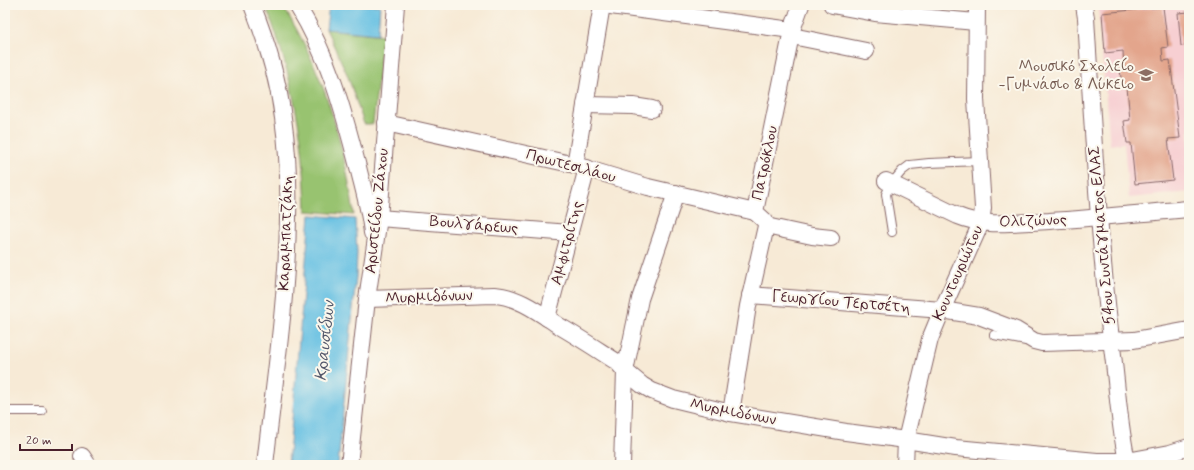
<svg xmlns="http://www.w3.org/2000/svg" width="1194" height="470" font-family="Mynerve,sans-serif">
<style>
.built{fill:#f7cfd2}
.green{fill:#98c370;stroke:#71714e}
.water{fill:#64bfe2;stroke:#576f86}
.building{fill:#e3a58c}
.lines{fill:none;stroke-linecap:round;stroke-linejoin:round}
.lane-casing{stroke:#876667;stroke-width:10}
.street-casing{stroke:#876667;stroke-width:18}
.lane{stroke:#fff;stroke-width:8}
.street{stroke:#fff;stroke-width:16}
.labels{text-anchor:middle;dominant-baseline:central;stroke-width:4;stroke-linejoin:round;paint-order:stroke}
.education-label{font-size:16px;fill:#785e54;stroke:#fbf7ec;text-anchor:end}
.street-label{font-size:16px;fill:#4a1f2b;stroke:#fbf7ec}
.water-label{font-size:17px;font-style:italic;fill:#53576b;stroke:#fbf7ec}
</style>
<rect width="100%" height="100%" fill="#fbf7ec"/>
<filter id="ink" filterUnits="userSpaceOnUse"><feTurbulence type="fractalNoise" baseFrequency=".025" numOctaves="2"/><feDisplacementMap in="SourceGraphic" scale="8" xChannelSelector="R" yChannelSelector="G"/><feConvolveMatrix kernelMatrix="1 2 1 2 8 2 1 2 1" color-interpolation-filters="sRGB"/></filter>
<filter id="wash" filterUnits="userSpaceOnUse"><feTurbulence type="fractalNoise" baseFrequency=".012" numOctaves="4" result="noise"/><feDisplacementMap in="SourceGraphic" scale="16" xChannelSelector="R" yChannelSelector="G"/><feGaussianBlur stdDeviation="0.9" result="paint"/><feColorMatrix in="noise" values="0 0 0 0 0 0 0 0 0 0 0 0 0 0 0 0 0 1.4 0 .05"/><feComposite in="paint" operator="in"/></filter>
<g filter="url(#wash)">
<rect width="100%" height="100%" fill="#f7ead6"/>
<!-- built -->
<path class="built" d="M1151,5H1189V192L1129,198L1124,143L1110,145L1098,7Z"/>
<!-- green -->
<g class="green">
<path d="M265,5H282C323,68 344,142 354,215L306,211C305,187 304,164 301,140C294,94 283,48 265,5Z"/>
<path d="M326,29L383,35L373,124H364L347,74Z"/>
</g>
<!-- water -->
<g class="water">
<path d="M329,5H380L378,34L326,29Z"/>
<path d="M310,215L355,219L357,252L356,277L338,465H288Z"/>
</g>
<g id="blocks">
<!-- building -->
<g class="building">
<path d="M1163,7L1168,47L1162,48L1163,61L1170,60L1180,138L1168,139L1173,180L1135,184L1131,143H1127L1124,121L1130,120L1127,87H1122L1120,69H1124L1123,51L1105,53L1102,13Z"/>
<path d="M1189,12V45L1181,46L1178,13Z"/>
</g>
</g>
</g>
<g filter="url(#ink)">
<use href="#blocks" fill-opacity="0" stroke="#876667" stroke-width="1"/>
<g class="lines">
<!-- lane casing -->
<g class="lane-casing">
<g id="lane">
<path d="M892,232L886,194L891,184L902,171L910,165L929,163L980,161"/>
<path d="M994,335L1026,341"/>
<path d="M5,411H42"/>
</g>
</g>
<!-- street casing -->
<g class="street-casing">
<g id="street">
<path d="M252,5C267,42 278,79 283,118C288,152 289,185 288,218C287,301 274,383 265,465"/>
<path d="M297,5C329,57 343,109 358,167C363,188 370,211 372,233"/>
<path d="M603,5L792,30"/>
<path d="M832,5L875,13L976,22"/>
<path d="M1084,5L1086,18C1093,133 1099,248 1114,363C1118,397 1120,432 1128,465"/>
<path d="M792,36L866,51"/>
<path d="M585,105L633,106L652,109"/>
<path d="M386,123L575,165L648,187L755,212"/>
<path d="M575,165L602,5"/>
<path d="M886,181L958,216C986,228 1019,222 1049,221C1096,218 1142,213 1189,209"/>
<path d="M379,218L570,233"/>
<path d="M766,226L812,236L831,238"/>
<path d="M750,295L942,310L979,316L1016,330L1034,341L1042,343L1134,340L1189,330"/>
<path d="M367,299L494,295C518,296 541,314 561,327C580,338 598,350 617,362L625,371L642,385L652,391L673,399L731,413L846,432L906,440L956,448L1097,461H1127L1170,453L1189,447"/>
<path d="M547,318L587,168"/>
<path d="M731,413L748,306L766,226L765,221L755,212L792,30L801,5"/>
<path d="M82,456L88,465"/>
<path d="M349,465L367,299L379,218L396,5"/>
<path d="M622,465L625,371L640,299L676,193"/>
<path d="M905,465L906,440L930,339L942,310L981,223L983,208L976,99L977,5"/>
</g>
</g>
<!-- lane -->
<use href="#lane" class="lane"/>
<!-- street -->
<use href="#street" class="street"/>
</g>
</g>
<!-- icons -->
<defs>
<g id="school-bare" transform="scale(1.2)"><path d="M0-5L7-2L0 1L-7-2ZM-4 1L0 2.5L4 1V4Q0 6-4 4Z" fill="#8d6e63" stroke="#fbf7ec" stroke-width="2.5" paint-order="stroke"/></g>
</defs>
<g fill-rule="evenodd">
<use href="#school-bare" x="1146" y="75"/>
</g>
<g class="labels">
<!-- education labels -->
<g class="education-label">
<text x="1134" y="66">Μουσικό Σχολείο<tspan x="1134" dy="18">-Γυμνάσιο &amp; Λύκειο</tspan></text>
</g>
<!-- street labels -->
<g class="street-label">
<text transform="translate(765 163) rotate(-78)">Πατρόκλου</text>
<text transform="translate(571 166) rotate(15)">Πρωτεσιλάου</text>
<text transform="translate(377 211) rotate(-84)">Αριστείδου Ζάχου</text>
<text transform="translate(1033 221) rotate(-2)">Ολιζώνος</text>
<text transform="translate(474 225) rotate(5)">Βουλγάρεως</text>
<text transform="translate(286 233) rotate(-88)">Καραμπατζάκη</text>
<text transform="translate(1102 235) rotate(-95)">54ου Συντάγματος ΕΛΑΣ</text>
<text transform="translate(567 243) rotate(-75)">Αμφιτρίτης</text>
<text transform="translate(958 273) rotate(-66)">Κουντουριώτου</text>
<text transform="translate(429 297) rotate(-2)">Μυρμιδόνων</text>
<text transform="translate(841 302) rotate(5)">Γεωργίου Τερτσέτη</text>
<text transform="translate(733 412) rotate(11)">Μυρμιδόνων</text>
</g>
<!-- water labels -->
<g class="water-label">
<text transform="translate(325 341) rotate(-84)">Κραυσίδων</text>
</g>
</g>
<!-- margin -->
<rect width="1194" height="470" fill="none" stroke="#fbf7ec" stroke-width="20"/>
<!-- scale -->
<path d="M20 444v6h52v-6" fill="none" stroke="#4a1f2b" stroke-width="2"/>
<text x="26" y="444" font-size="12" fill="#4a1f2b" stroke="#fbf7ec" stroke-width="3" paint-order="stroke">20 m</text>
</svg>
